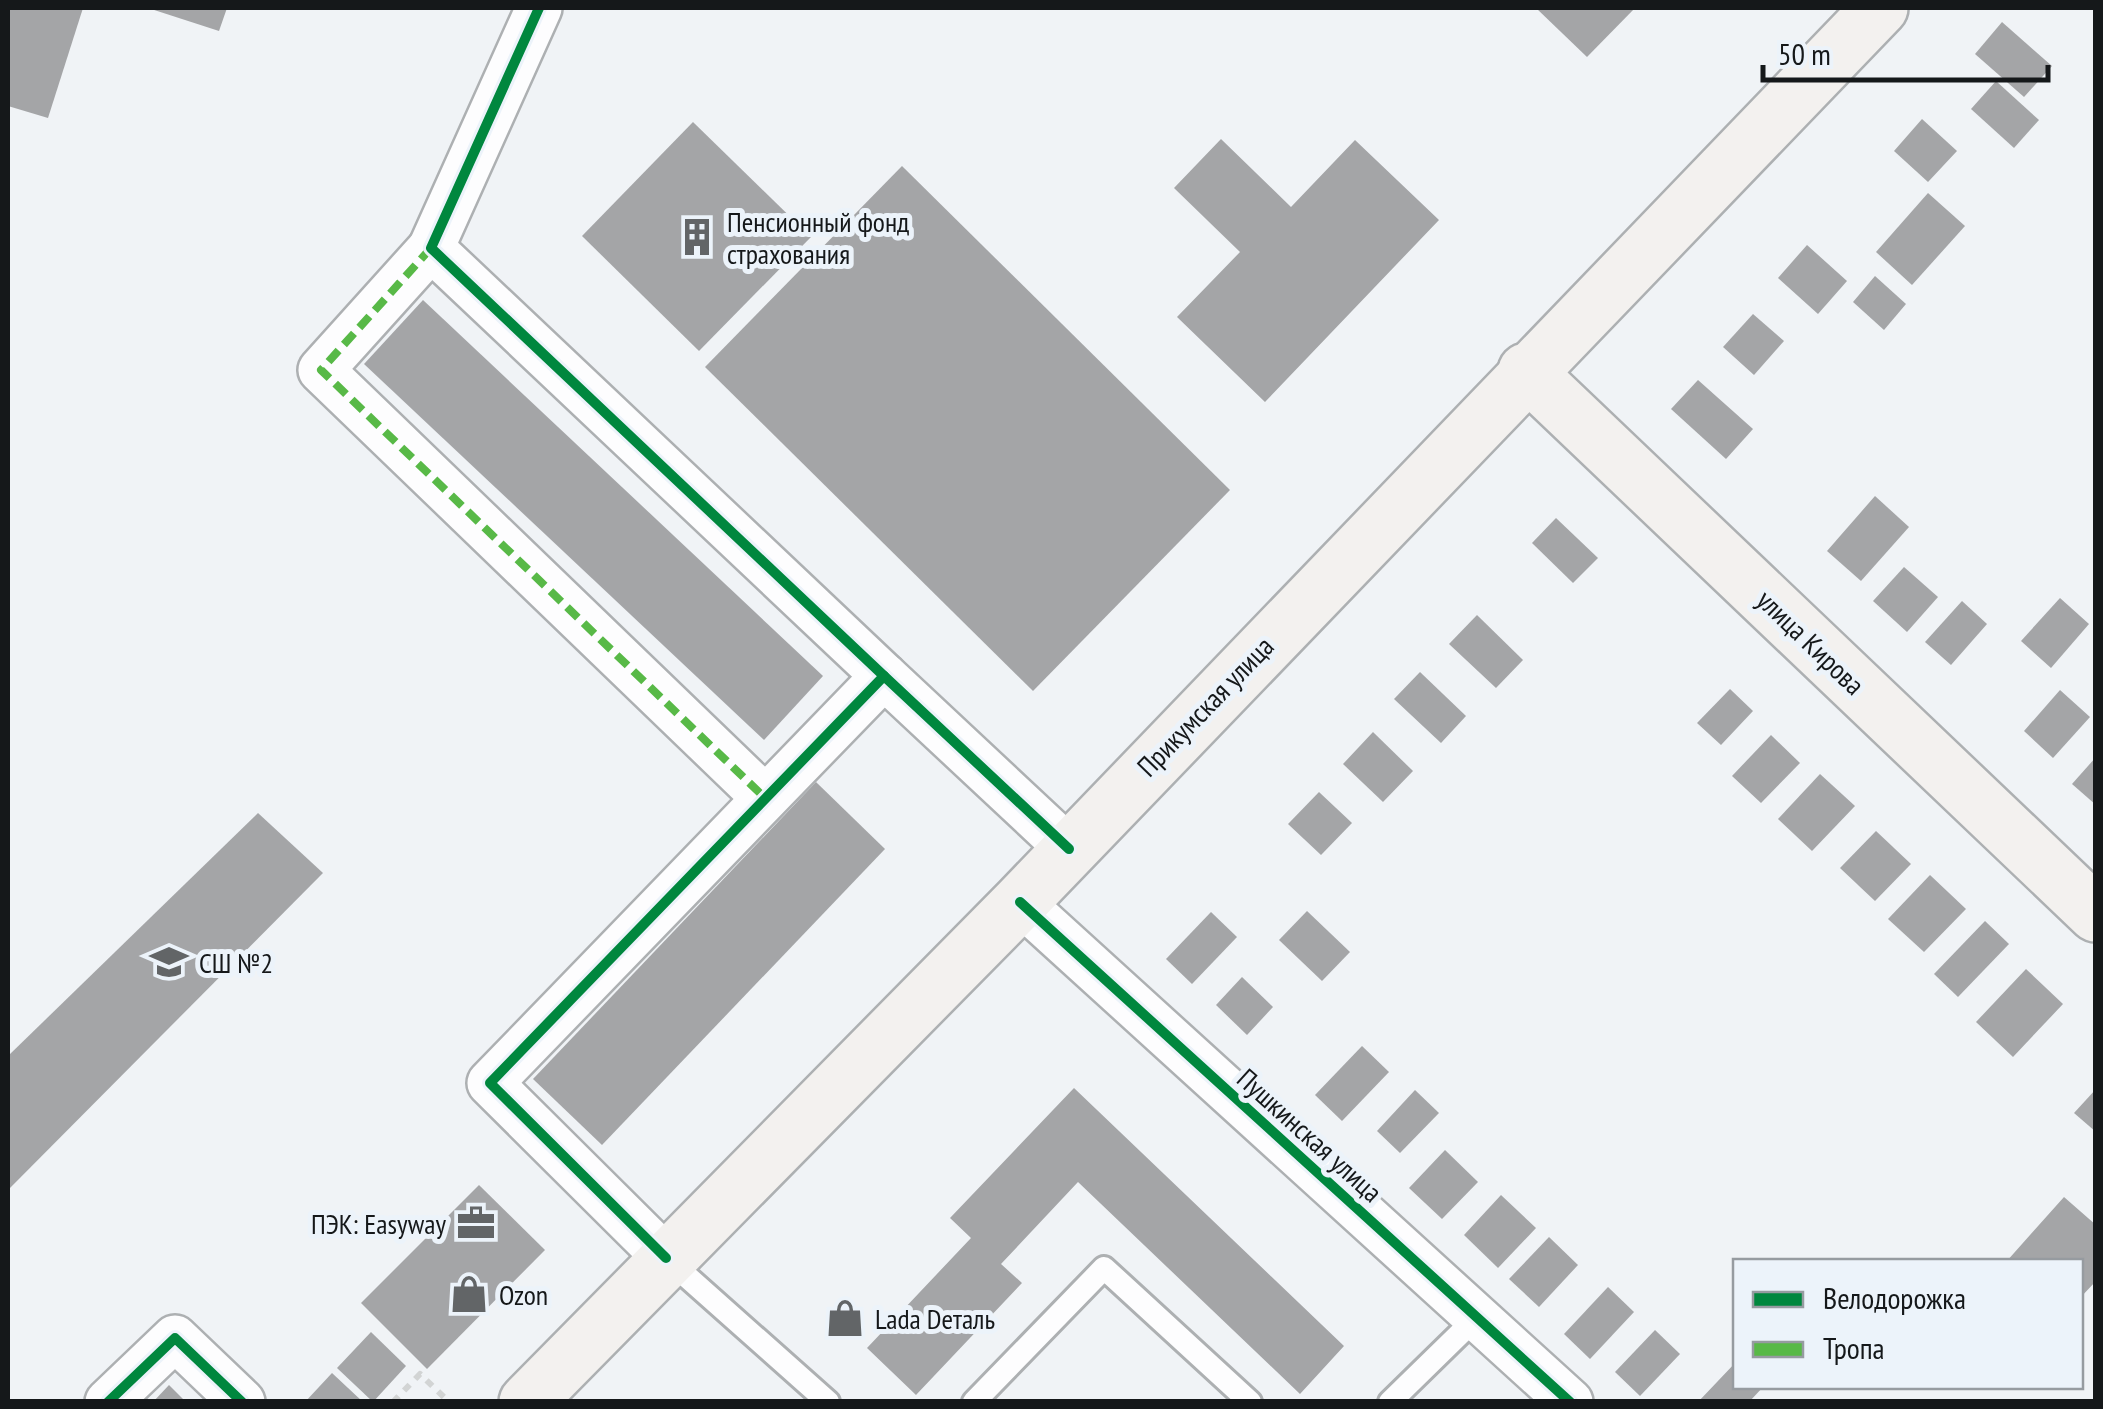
<svg xmlns="http://www.w3.org/2000/svg" width="2103" height="1409" font-family="'PT Sans Narrow',sans-serif">
<style>
.building{fill:#a4a5a7}
.lines{fill:none;stroke-linecap:round;stroke-linejoin:round}
.lane-casing{stroke:#adb0b2;stroke-width:28}
.street-casing{stroke:#adb0b2;stroke-width:50}
.secondary-casing{stroke:#adb0b2;stroke-width:60}
.path{stroke:#d2d4d4;stroke-width:6;stroke-dasharray:8 8;stroke-linecap:butt}
.lane{stroke:#fdfdfe;stroke-width:22}
.street{stroke:#fdfdfe;stroke-width:45}
.secondary{stroke:#f3f1ef;stroke-width:55}
.quiet{stroke:#58b947;stroke-width:8;stroke-dasharray:15 8;stroke-linecap:butt}
.cycleway-casing{stroke:#ecf3fa;stroke-width:16}
.cycleway{stroke:#00873e;stroke-width:10}
.labels{text-anchor:middle;dominant-baseline:central;stroke-width:10;stroke-linejoin:round;paint-order:stroke}
.poi-label{font-size:28px;fill:#15181a;stroke:#ecf3fa;text-anchor:start}
.street-label{font-size:28px;fill:#15181a;stroke:#ecf3fa}
</style>
<rect width="100%" height="100%" fill="#f0f3f6"/>
<!-- building -->
<g class="building">
<path d="M8,8H83L48,118L8,106Z"/>
<path d="M148,8H227L219,31Z"/>
<path d="M1536,8H1635L1587,57Z"/>
<path d="M2002,22L2052,66L2024,97L1975,54Z"/>
<path d="M1996,81L2039,120L2014,148L1971,109Z"/>
<path d="M1922,119L1957,151L1928,182L1894,151Z"/>
<path d="M693,122L811,237L699,351L582,236Z"/>
<path d="M1221,139L1291,207L1355,140L1439,220L1265,402L1177,317L1240,252L1174,188Z"/>
<path d="M902,166L1230,490L1033,691L705,367Z"/>
<path d="M1928,193L1965,226L1912,285L1876,252Z"/>
<path d="M1807,245L1847,281L1818,314L1778,278Z"/>
<path d="M1875,276L1906,304L1884,330L1853,302Z"/>
<path d="M423,300L823,676L764,740L364,364Z"/>
<path d="M1753,314L1784,341L1754,375L1723,347Z"/>
<path d="M1698,380L1753,429L1726,459L1671,409Z"/>
<path d="M1875,496L1909,527L1861,581L1827,551Z"/>
<path d="M1556,518L1598,558L1573,583L1532,543Z"/>
<path d="M1904,567L1938,597L1907,632L1873,601Z"/>
<path d="M2060,598L2089,624L2051,668L2021,641Z"/>
<path d="M1962,601L1987,624L1951,665L1925,642Z"/>
<path d="M1477,615L1523,660L1496,688L1449,644Z"/>
<path d="M1420,672L1466,716L1441,743L1394,699Z"/>
<path d="M1730,689L1753,711L1721,745L1697,723Z"/>
<path d="M2060,690L2090,717L2053,758L2024,731Z"/>
<path d="M1373,732L1413,771L1383,802L1343,764Z"/>
<path d="M1771,735L1800,763L1761,803L1732,776Z"/>
<path d="M2096,757V805L2072,784Z"/>
<path d="M1820,774L1855,806L1812,851L1778,819Z"/>
<path d="M816,782L885,849L602,1145L533,1079Z"/>
<path d="M1319,792L1352,823L1321,855L1288,824Z"/>
<path d="M258,813L323,873L8,1190V1056Z"/>
<path d="M1876,831L1911,864L1875,901L1840,868Z"/>
<path d="M1930,875L1966,909L1924,952L1888,919Z"/>
<path d="M1307,911L1350,952L1322,981L1279,940Z"/>
<path d="M1211,912L1237,937L1192,984L1166,959Z"/>
<path d="M1985,921L2009,944L1958,997L1934,974Z"/>
<path d="M2026,969L2063,1004L2013,1057L1976,1022Z"/>
<path d="M1242,977L1273,1007L1247,1035L1216,1005Z"/>
<path d="M1362,1046L1389,1072L1342,1121L1315,1095Z"/>
<path d="M1074,1088L1344,1346L1300,1394L1078,1182L1001,1264L1022,1283L916,1395L867,1348L971,1238L950,1218Z"/>
<path d="M2096,1089V1132L2074,1113Z"/>
<path d="M1415,1090L1439,1113L1400,1153L1377,1131Z"/>
<path d="M1445,1150L1478,1182L1442,1219L1409,1188Z"/>
<path d="M479,1185L545,1250L427,1369L361,1303Z"/>
<path d="M1501,1195L1536,1228L1498,1268L1464,1235Z"/>
<path d="M2064,1197L2096,1225V1281L2080,1298V1262H2006Z"/>
<path d="M1549,1237L1578,1265L1539,1307L1509,1279Z"/>
<path d="M1608,1287L1634,1312L1590,1359L1564,1334Z"/>
<path d="M1655,1330L1680,1354L1640,1396L1615,1372Z"/>
<path d="M371,1332L406,1366L373,1402L337,1368Z"/>
<path d="M1736,1362V1386H1764L1749,1402H1698Z"/>
<path d="M332,1373L363,1402H305Z"/>
<path d="M169,1385L186,1402H153Z"/>
</g>
<g class="lines">
<!-- lane casing -->
<g class="lane-casing">
<g id="lane">
<path d="M666,1258L828,1402"/>
<path d="M974,1402L1104,1268L1250,1402"/>
<path d="M1390,1402L1477,1317"/>
</g>
</g>
<!-- street casing -->
<g class="street-casing">
<g id="street">
<path d="M539,8L431,248L884,676"/>
<path d="M431,248L321,370L765,798"/>
<path d="M1020,902L1570,1402"/>
<path d="M666,1258L490,1083L884,676L1069,849"/>
<path d="M108,1402L175,1338L242,1402"/>
</g>
</g>
<!-- secondary casing -->
<g class="secondary-casing">
<g id="secondary">
<path d="M1526,371L2096,914"/>
<path d="M527,1402L1020,902L1880,8"/>
</g>
</g>
<!-- path -->
<path class="path" d="M393,1402L420,1374L449,1402"/>
<!-- lane -->
<use href="#lane" class="lane"/>
<!-- street -->
<use href="#street" class="street"/>
<!-- secondary -->
<use href="#secondary" class="secondary"/>
<!-- quiet -->
<path class="quiet" d="M431,248L321,370L765,798"/>
<!-- cycleway casing -->
<g class="cycleway-casing">
<g id="cycleway">
<path d="M539,8L431,248L884,676"/>
<path d="M1020,902L1570,1402"/>
<path d="M666,1258L490,1083L884,676L1069,849"/>
<path d="M108,1402L175,1338L242,1402"/>
</g>
</g>
<!-- cycleway -->
<use href="#cycleway" class="cycleway"/>
</g>
<!-- icons -->
<defs>
<g id="building-bare" transform="scale(3)"><path d="M-4-6H4V6H1V3H-1V6H-4ZM-2.5-4.3h1.7v1.8h-1.7ZM.8-4.3h1.7v1.8H.8ZM-2.5-1h1.7V.8h-1.7ZM.8-1h1.7V.8H.8Z" fill="#626567" stroke="#ecf3fa" stroke-width="2.5" paint-order="stroke"/></g>
<g id="school-bare" transform="scale(3)"><path d="M0-5L7-2L0 1L-7-2ZM-4 1L0 2.5L4 1V4Q0 6-4 4Z" fill="#626567" stroke="#ecf3fa" stroke-width="2.5" paint-order="stroke"/></g>
<g id="office-bare" transform="scale(3)"><path d="M-6-3h4V-5.5h4V-3h4V5H-6ZM-1-4.5V-3h2v-1.5ZM-6 0V1H6V0Z" fill="#626567" stroke="#ecf3fa" stroke-width="2.5" paint-order="stroke"/></g>
<g id="shop-bare" transform="scale(3)"><path d="M-5-2.5h2.3a2.7 3.5 0 0 1 5.4 0H5L5.5 6h-11ZM-1.5-2.5h3a1.5 2.3 0 0 0-3 0Z" fill="#626567" stroke="#ecf3fa" stroke-width="2.5" paint-order="stroke"/></g>
</defs>
<g fill-rule="evenodd">
<use href="#building-bare" x="697" y="237"/>
<use href="#school-bare" x="169" y="962"/>
<use href="#office-bare" x="476" y="1223"/>
<use href="#shop-bare" x="469" y="1294"/>
<use href="#shop-bare" x="845" y="1318"/>
</g>
<g class="labels">
<!-- poi labels -->
<g class="poi-label">
<text x="727" y="221">Пенсионный фонд<tspan x="727" dy="32">страхования</tspan></text>
<text x="199" y="962">СШ №2</text>
<text x="446" y="1223" text-anchor="end">ПЭК: Easyway</text>
<text x="499" y="1294">Ozon</text>
<text x="875" y="1318">Lada Dеталь</text>
</g>
<!-- street labels -->
<g class="street-label">
<text transform="translate(1811 642) rotate(44)">улица Кирова</text>
<text transform="translate(1205 706) rotate(-46)">Прикумская улица</text>
<text transform="translate(1310 1135) rotate(42)">Пушкинская улица</text>
</g>
</g>
<!-- border -->
<rect width="2103" height="1409" fill="none" stroke="#15181a" stroke-width="20"/>
<!-- legend -->
<rect x="1733" y="1259" width="350" height="130" fill="#ecf3fa" stroke="#969ba0" stroke-width="2.5"/>
<rect x="1753" y="1292" width="50" height="15" fill="#00873e" stroke="#969ba0" stroke-width="2.5"/>
<text x="1823" y="1309" font-size="30" fill="#15181a">Велодорожка</text>
<rect x="1753" y="1342" width="50" height="15" fill="#58b947" stroke="#969ba0" stroke-width="2.5"/>
<text x="1823" y="1359" font-size="30" fill="#15181a">Тропа</text>
<!-- scale -->
<path d="M1763 65v15h285v-15" fill="none" stroke="#15181a" stroke-width="5"/>
<text x="1778" y="65" font-size="30" fill="#15181a" stroke="#ecf3fa" stroke-width="8" paint-order="stroke">50 m</text>
</svg>
